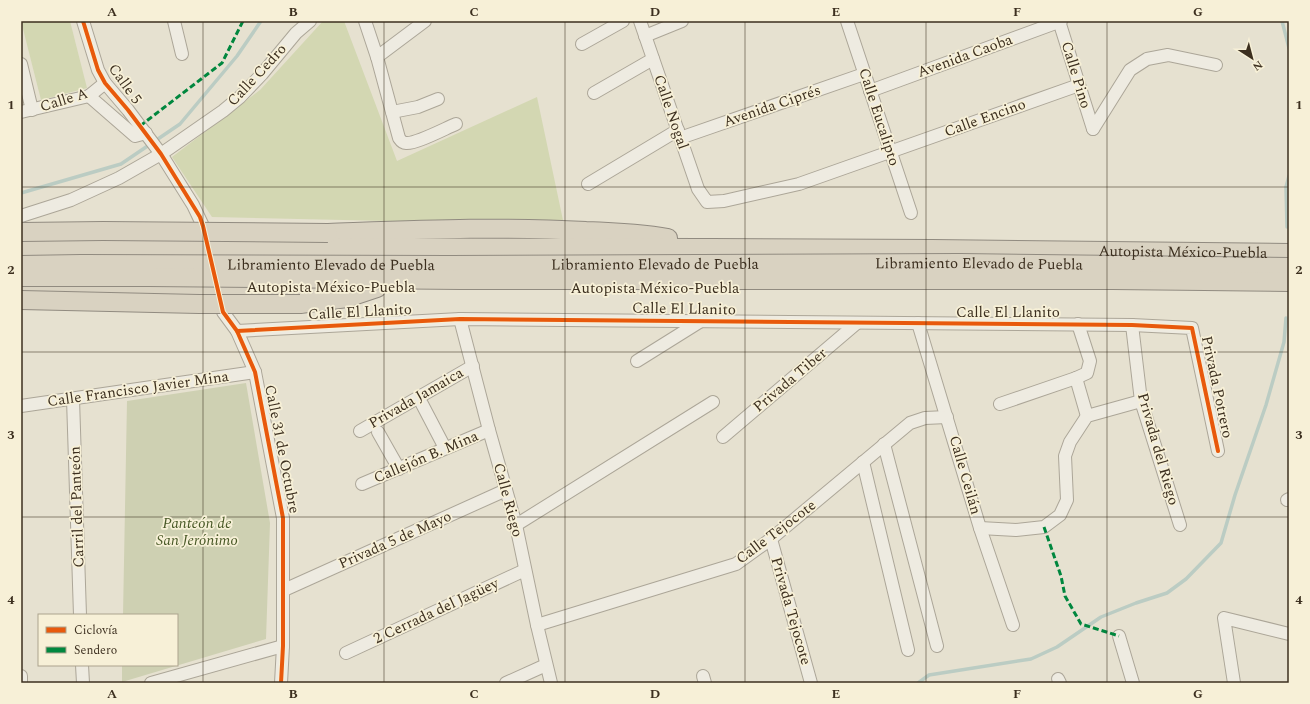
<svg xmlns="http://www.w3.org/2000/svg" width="1310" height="704" font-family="Spectral,serif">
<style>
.green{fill:#d3d7b2}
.cemetery{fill:#ced0b2}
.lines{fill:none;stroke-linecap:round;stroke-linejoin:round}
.stream{stroke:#bbccc3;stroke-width:3.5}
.minor-casing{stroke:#aca698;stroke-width:14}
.highway-casing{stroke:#918b80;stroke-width:20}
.minor{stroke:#eeebe1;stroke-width:12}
.highway{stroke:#d9d2c1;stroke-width:18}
.highway-bridge-casing{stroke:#918b80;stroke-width:20;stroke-linecap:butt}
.highway-bridge{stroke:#d9d2c1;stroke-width:18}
.quiet{stroke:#00873e;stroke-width:3;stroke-dasharray:6 3;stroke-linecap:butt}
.cycleway-casing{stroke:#f7f0d7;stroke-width:6}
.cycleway{stroke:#e8590c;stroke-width:4}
.grid{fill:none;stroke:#3c2f1f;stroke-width:1;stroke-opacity:0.55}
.labels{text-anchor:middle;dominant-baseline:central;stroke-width:3.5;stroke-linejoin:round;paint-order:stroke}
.street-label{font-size:15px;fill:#3c2f1f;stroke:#f7f0d7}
.park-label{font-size:15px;font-style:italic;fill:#485826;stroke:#f7f0d7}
.neatline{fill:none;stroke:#3c2f1f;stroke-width:1.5}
.grid-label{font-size:13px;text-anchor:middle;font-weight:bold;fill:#3c2f1f}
</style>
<rect width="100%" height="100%" fill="#e6e1d0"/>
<!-- green -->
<g class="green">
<path d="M21,21H70L87,88L41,100Z"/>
<path d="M323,21H344L397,161L537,97L564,225L212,217L172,157L260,90Z"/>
</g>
<!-- cemetery -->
<path class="cemetery" d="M246,383L270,523L266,639L122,682V665H177V615H123L127,401Z"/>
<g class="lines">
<!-- stream -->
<g class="stream">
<path d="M1282,21L1289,48"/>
<path d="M21,193L121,164L180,124L237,56L261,21"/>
<path d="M1287,227L1286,187L1289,176"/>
<path d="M918,683L929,675L1031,659L1057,647L1101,617L1136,603L1167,593L1186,579L1221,543L1235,495L1266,405L1284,342L1286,318"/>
</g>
<!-- minor casing -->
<g class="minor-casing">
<g id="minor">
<path d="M83,21L98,70L105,83L128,110L161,154L193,205L203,226"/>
<path d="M174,21L182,54"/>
<path d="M365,21L377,57L399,138C401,141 403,143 406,143C416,144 446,128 456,124"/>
<path d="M640,21L698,189L707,202L724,201L799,184L1079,85"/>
<path d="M847,21L911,213"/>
<path d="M1059,21L1093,129"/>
<path d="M645,36L682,21"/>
<path d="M582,44L623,21"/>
<path d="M377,57L425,21"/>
<path d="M21,64L32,110"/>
<path d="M870,91L1061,21"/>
<path d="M594,93L653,59"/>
<path d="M89,96L135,136L146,133"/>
<path d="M21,112L89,96L105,83"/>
<path d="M392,112L418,107L438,99"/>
<path d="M1093,129L1130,70L1147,59L1168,55L1216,65"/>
<path d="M680,138L864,74"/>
<path d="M588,184L678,130"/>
<path d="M21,216L71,200L119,178L161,154L223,111L240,97L262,74L296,33L310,21"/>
<path d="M223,312L237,331L255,372L283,518V646L281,683"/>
<path d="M460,319L489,430L516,525L537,625L551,683"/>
<path d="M918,323L980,528L1013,625"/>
<path d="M1132,325L1141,401L1180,525"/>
<path d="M237,331L460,319L1132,325L1192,328L1218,451"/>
<path d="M637,361L701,321"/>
<path d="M1076,378L1087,416"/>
<path d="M73,399L80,615"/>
<path d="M422,404L445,448"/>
<path d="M1000,404L1076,378L1087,373L1090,361L1078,324"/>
<path d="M21,406L255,372"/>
<path d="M360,431L473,366"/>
<path d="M378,432L399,469"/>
<path d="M723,437L857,323"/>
<path d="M884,444L937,646"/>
<path d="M863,462L908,650"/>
<path d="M362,484L489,430"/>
<path d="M1287,500L1289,499"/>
<path d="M516,525L713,402"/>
<path d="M980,528L1016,530L1044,527L1060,515L1067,500L1065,456L1070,442L1087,416L1141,401"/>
<path d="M771,539L811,683"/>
<path d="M284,590L506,490"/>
<path d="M537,625L736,564L771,539L910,423L925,418L947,417"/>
<path d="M1119,636L1133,683"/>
<path d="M346,653L525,570"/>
<path d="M82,665L83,683"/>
<path d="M21,676V683"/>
<path d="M703,676L705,683"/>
<path d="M1058,679L1060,683"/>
<path d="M151,683L283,646"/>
<path d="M506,683L546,665"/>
<path d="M1234,683L1224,618L1289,634"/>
</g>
</g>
<!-- highway casing -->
<g class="highway-casing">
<g id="highway">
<path d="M328,233C414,230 500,226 586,231C614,232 641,233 668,238"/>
<path id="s1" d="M21,247L710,248L933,249L1289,253"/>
<path d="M21,287H316"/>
<path d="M300,304L347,298L377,288"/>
</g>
</g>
<!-- minor -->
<use href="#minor" class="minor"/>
<!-- highway -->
<use href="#highway" class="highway"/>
<!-- highway-bridge casing -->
<g class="highway-bridge-casing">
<g id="highway-bridge">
<path d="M21,232L103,231L328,233"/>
<path id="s2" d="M21,265L81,264L450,265L960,263L1289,267"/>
<path d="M22,277H149L460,280H1113L1289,282"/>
<path d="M21,300L199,304H300"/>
</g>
</g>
<!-- highway-bridge -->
<use href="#highway-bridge" class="highway-bridge"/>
<!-- quiet -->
<g class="quiet">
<path d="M140,126L222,63L243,21"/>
<path d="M1044,527L1061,576L1065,596L1081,624L1119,636"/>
</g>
<!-- cycleway casing -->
<g class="cycleway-casing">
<g id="cycleway">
<path d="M83,21L98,70L105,83L128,110L161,154L200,217L203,226L223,312L237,331L255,372L283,518V646L281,683"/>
<path d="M237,331L460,319L1132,325L1192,328L1218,451"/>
</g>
</g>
<!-- cycleway -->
<use href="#cycleway" class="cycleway"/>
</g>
<!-- grid -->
<path class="grid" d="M203,21V683M384,21V683M565,21V683M745,21V683M926,21V683M1107,21V683M21,187H1289M21,352H1289M21,517H1289"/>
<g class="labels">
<!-- street labels -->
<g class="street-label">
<text transform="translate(965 56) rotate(-20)">Avenida Caoba</text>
<text transform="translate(257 75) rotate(-47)">Calle Cedro</text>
<text transform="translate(1076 75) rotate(73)">Calle Pino</text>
<text transform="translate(125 84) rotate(54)">Calle 5</text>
<text transform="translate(64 100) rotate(-17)">Calle A</text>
<text transform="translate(772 106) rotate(-19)">Avenida Ciprés</text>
<text transform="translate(671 112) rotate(71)">Calle Nogal</text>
<text transform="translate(879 117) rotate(72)">Calle Eucalipto</text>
<text transform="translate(985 118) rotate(-20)">Calle Encino</text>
<text stroke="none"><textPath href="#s1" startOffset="1162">Autopista México-Puebla</textPath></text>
<text stroke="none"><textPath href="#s2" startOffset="310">Libramiento Elevado de Puebla</textPath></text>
<text stroke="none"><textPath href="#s2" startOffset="634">Libramiento Elevado de Puebla</textPath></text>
<text stroke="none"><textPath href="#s2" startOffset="958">Libramiento Elevado de Puebla</textPath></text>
<text x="331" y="287">Autopista México-Puebla</text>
<text x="655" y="288">Autopista México-Puebla</text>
<text transform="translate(684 309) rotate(1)">Calle El Llanito</text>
<text transform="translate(360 312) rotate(-3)">Calle El Llanito</text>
<text x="1008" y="312">Calle El Llanito</text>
<text transform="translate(790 380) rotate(-40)">Privada Tiber</text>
<text transform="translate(1217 387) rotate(78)">Privada Potrero</text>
<text transform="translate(138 389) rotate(-8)">Calle Francisco Javier Mina</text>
<text transform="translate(416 398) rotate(-30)">Privada Jamaica</text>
<text transform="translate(282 449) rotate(79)">Calle 31 de Octubre</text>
<text transform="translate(1158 449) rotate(74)">Privada del Riego</text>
<text transform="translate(426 457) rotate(-23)">Callejón B. Mina</text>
<text transform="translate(965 475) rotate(74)">Calle Ceilán</text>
<text transform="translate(508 500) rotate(75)">Calle Riego</text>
<text transform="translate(77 507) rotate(-92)">Carril del Panteón</text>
<text transform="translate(776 532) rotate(-37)">Calle Tejocote</text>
<text transform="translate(395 540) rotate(-24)">Privada 5 de Mayo</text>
<text transform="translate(436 611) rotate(-25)">2 Cerrada del Jagüey</text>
<text transform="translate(791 611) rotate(74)">Privada Tejocote</text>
</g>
<!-- park labels -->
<g class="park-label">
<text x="197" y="523">Panteón de<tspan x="197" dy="17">San Jerónimo</tspan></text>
</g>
</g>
<!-- border -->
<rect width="1310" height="704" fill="none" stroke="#f7f0d7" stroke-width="44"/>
<!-- legend -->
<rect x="38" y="614" width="140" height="52" fill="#f7f0d7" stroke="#aca38d"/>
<rect x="46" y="627" width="20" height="6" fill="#e8590c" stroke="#aca38d"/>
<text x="74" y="634" font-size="12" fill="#3c2f1f">Ciclovía</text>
<rect x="46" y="647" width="20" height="6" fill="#00873e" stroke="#aca38d"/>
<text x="74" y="654" font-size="12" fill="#3c2f1f">Sendero</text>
<!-- north arrow -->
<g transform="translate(1252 58) rotate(144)" stroke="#f7f0d7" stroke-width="3" paint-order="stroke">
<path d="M0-3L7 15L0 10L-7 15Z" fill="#3c2f1f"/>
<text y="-6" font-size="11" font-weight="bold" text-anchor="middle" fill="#3c2f1f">N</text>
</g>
<rect x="22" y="22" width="1266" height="660" class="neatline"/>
<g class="grid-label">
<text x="112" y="16">A</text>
<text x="293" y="16">B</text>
<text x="474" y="16">C</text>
<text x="655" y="16">D</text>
<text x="836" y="16">E</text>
<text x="1017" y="16">F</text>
<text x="1198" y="16">G</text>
<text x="11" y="109">1</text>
<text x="1299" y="109">1</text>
<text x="11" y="274">2</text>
<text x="1299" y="274">2</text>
<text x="11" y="439">3</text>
<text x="1299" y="439">3</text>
<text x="11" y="604">4</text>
<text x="1299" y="604">4</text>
<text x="112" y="698">A</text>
<text x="293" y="698">B</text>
<text x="474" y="698">C</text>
<text x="655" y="698">D</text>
<text x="836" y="698">E</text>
<text x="1017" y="698">F</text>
<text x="1198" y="698">G</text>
</g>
</svg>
